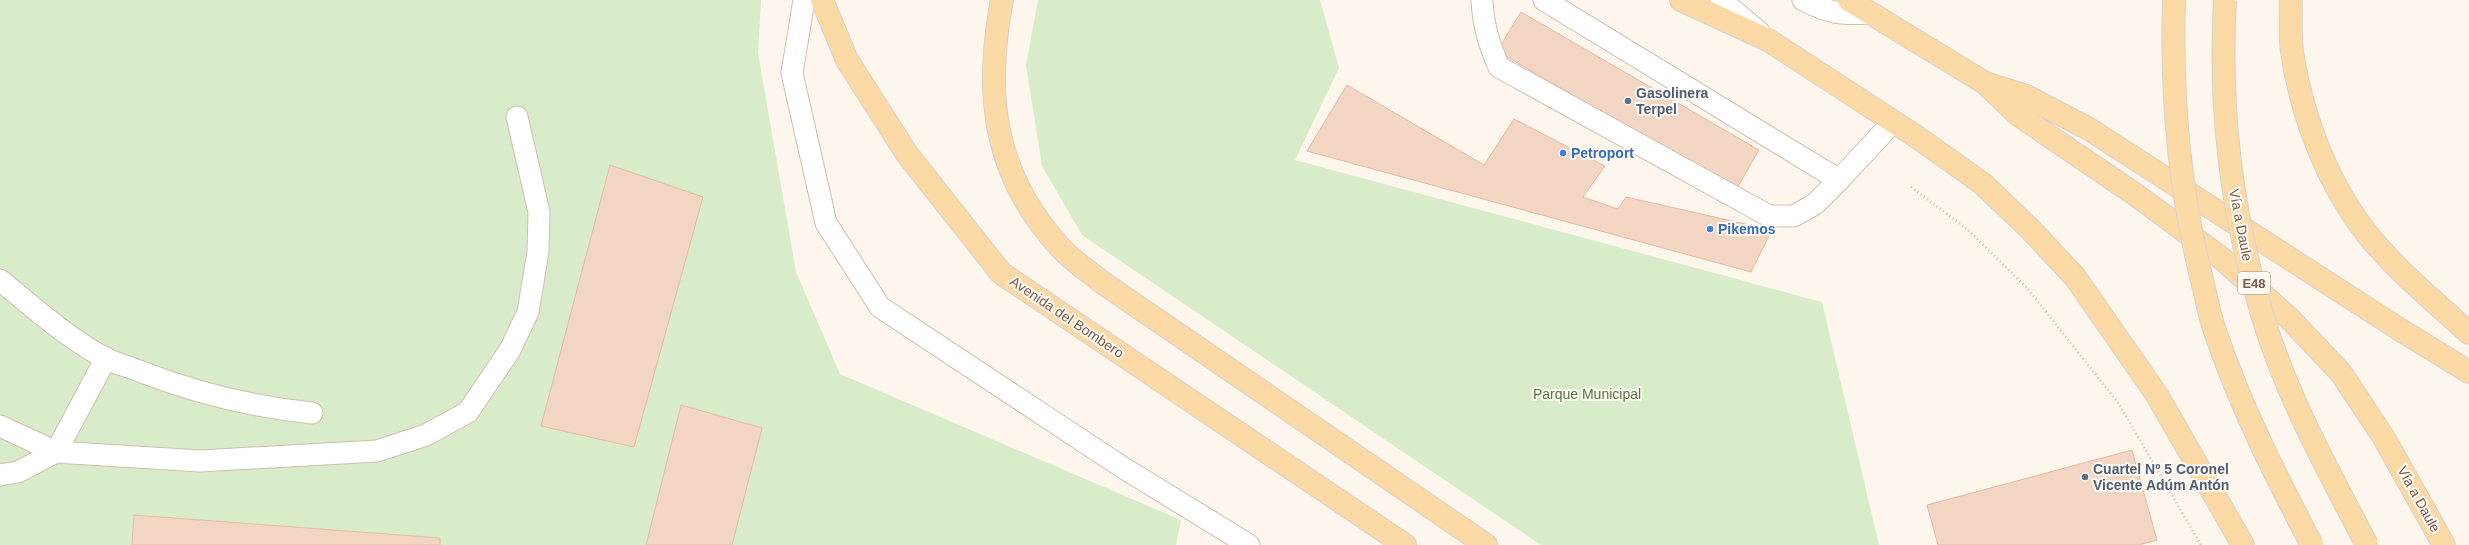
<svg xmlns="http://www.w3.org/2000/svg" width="2469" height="545" font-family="Helvetica,sans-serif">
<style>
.green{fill:#d8ecc9}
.building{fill:#f3d5c3;stroke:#e6bba3}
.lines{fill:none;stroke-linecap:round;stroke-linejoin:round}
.service-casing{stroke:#d1beb0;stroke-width:23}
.primary-casing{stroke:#dad1cd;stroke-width:24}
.path{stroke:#d9b8a5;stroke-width:2.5;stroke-dasharray:1 3;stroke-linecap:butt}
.service{stroke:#fff;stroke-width:21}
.primary{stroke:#fbd9a5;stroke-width:22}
.primary-bridge-casing{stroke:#dad1cd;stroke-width:24;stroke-linecap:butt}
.primary-bridge{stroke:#fbd9a5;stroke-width:22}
.service-dot{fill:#5c6f8a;stroke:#fffaf3;stroke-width:1.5}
.shop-dot{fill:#3f7fe0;stroke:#fffaf3;stroke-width:1.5}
.labels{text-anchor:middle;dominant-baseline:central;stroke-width:4;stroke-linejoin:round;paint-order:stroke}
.shield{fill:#fffaf3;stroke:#a28b7f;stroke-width:1}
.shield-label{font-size:13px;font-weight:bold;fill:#7a5c4d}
.service-label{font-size:14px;font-weight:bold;fill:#4e5e75;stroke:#fffaf3;text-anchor:start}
.shop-label{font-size:14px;font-weight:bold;fill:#366cbe;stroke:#fffaf3;text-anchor:start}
.street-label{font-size:14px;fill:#7a5c4d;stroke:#fffaf3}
.park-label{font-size:14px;fill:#537a41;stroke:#fffaf3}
</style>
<rect width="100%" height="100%" fill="#fdf6ec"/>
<!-- green -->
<g class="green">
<path d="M0,0H761L758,53L796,272L840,374L1181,520L1176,545H0Z"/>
<path d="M1038,0H1320L1339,68L1295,160L1822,302L1879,545H1541L1082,235L1042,166L1026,65Z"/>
</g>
<!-- building -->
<g class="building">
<path d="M1521,12L1759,150L1736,190L1497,51Z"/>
<path d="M1347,85L1484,165L1514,119L1605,166L1583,197L1618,209L1626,197L1772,230L1751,272L1307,151Z"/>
<path d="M610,165L703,197L634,447L541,426Z"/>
<path d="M681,405L762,428L732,545H646Z"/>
<path d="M2132,450L2157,540L2139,545H1938L1927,505Z"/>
<path d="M134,515L440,538V545H132Z"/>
</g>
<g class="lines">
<!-- service casing -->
<g class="service-casing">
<g id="service">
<path d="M804,0L792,73L826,223L880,307L1122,467L1249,545"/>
<path d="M1482,0C1483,25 1489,44 1499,67L1769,216H1794L1815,204L1839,180"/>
<path d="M1544,0L1839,180L1893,122"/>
<path d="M1721,0L1759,32"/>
<path d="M1803,0C1829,13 1842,15 1870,13"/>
<path d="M0,280C34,308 66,337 105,358C116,364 130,367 142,372C196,393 254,407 312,413"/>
<path d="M0,426L56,452L200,461L377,451L426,435L468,412L510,350L528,312L538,252L539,212L517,117"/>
<path d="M0,475L18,472L56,452L106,358"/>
</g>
</g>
<!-- primary casing -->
<g class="primary-casing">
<g id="primary">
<path d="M822,0L847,60L907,154L1001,273L1405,545"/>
<path d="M1002,0C984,94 993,173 1059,246C1071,260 1088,271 1103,283L1486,545"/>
<path d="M1681,0L1768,40L1914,135L1983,184L2030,229L2075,277L2157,395L2243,545"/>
<path d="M1849,0L1985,83L2017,114L2136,195L2221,258L2289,318L2341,373L2384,438L2444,545"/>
<path d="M2291,0C2291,17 2290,35 2292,52C2302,118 2329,188 2372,240C2401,274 2436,303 2469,333"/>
<path d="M1988,84L2026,96L2089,129L2399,329L2469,372"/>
</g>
</g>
<!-- path -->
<path class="path" d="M1911,187L1967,229L2027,288L2119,404L2201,545"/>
<!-- service -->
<use href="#service" class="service"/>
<!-- primary -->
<use href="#primary" class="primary"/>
<!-- primary-bridge casing -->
<g class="primary-bridge-casing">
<g id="primary-bridge">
<path d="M2174,0C2171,96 2179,191 2203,284C2207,301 2210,318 2216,334C2241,407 2276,477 2312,545"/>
<path d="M2225,0C2219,106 2231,212 2262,314C2286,395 2328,470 2367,545"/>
</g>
</g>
<!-- primary-bridge -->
<use href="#primary-bridge" class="primary-bridge"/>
</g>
<!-- markers -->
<g class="service-dot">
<circle cx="1628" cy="101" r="4"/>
<circle cx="2085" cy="477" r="4"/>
</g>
<g class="shop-dot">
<circle cx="1563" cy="153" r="4"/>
<circle cx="1710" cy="229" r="4"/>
</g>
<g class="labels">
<!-- shield labels -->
<rect class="shield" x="2238" y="272" width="32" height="22" rx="3"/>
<g class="shield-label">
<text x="2254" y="283">E48</text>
</g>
<!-- service labels -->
<g class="service-label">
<text x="1636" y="93">Gasolinera<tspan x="1636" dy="16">Terpel</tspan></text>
<text x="2093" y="469">Cuartel Nº 5 Coronel<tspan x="2093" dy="16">Vicente Adúm Antón</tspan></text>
</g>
<!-- shop labels -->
<g class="shop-label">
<text x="1571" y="153">Petroport</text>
<text x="1718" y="229">Pikemos</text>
</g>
<!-- street labels -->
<g class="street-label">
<text transform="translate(2241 225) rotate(79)">Vía a Daule</text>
<text transform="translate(1067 317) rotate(34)">Avenida del Bombero</text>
<text transform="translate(2419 499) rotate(61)">Vía a Daule</text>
</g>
<!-- park labels -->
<g class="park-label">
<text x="1587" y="394">Parque Municipal</text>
</g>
</g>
</svg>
